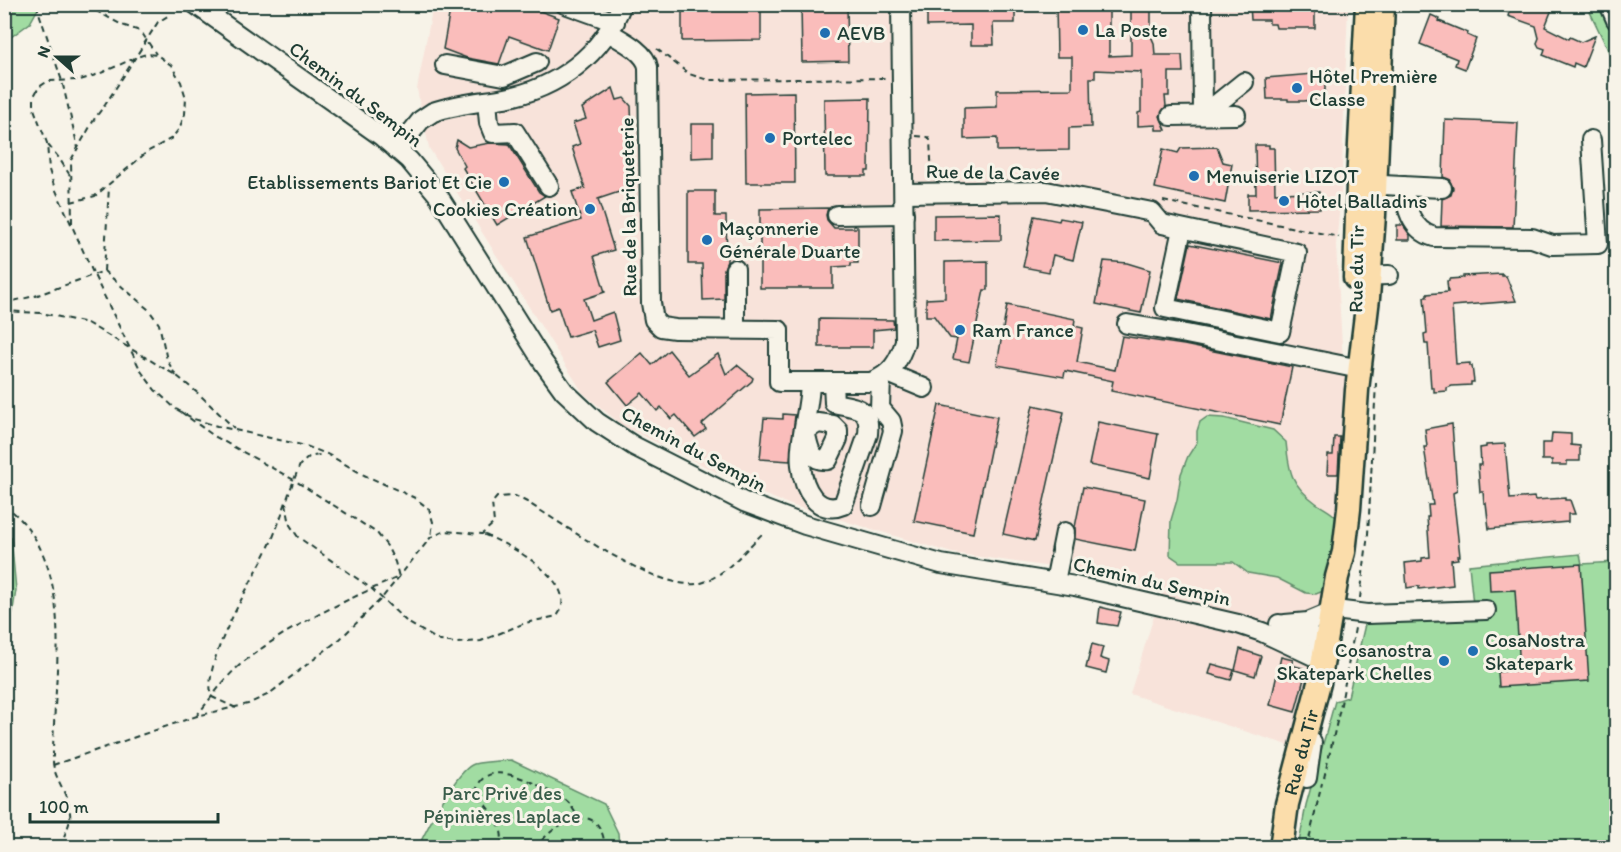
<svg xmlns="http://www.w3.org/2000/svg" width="1621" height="852" font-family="Itim,sans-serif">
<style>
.built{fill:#f8e3da}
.green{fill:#a1dca2;stroke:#608c6b;stroke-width:1.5}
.building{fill:#fabdbb;stroke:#1f3d34;stroke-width:1.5}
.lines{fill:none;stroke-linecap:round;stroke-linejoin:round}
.minor-casing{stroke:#1f3d34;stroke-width:22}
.major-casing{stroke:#1f3d34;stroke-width:27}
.path{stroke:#1f3d34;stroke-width:2;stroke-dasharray:6 4.5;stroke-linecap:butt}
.minor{stroke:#f7f3e8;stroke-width:18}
.major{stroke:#fbddab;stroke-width:22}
.poi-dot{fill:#1f6fb2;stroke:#f7f3e8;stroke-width:2}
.labels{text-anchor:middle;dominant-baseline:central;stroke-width:6;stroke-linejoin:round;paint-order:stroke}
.poi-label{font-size:20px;fill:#1f3d34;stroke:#f7f3e8;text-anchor:start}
.street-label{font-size:20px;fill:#1f3d34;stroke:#f7f3e8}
.park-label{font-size:20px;fill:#395d4a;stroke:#f7f3e8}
</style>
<rect width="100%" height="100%" fill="#f7f3e8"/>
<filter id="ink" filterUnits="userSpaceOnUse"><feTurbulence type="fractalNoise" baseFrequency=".0167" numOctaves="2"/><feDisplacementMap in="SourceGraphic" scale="12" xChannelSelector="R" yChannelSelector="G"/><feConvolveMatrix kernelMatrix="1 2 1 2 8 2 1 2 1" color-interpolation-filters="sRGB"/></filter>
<g filter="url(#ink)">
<!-- built -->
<path class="built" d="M433,5H1348L1341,194L1336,245L1343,361L1348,374L1345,456L1325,603L1294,747L1130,694L1161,593L1065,569L952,553L791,505L755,491L623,426L583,393L429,148L417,89Z"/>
<!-- green -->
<g class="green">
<path d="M4,5L5,4L40,5L30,23L11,37L5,36Z"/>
<path d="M1585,5H1616V67L1590,12Z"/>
<path d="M1207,417L1224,418L1273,430L1286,442C1289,472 1291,485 1316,503C1326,510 1331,511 1339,520L1328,589L1316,594L1306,593L1277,578L1248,573L1233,562H1180L1170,555L1171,520L1177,500L1181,474L1188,456L1197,442V431L1200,422Z"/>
<path d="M5,535L11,537L16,590L5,662Z"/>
<path d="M1580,554L1582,564L1616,562V847L1298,848L1306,805L1335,701L1348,697L1366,620L1474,615L1469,565Z"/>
<path d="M511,760L604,804L618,833L619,847H418C427,829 456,770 474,764C485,761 499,761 511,760Z"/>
</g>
<!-- building -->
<g class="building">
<path d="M451,4H521L559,18L548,50L509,36L499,64L467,58L443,49Z"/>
<path d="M682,4H761V40L682,41Z"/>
<path d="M801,4H847L848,61L802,62Z"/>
<path d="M927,4H1015V23H993L994,45H971V25L927,26Z"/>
<path d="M1056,4H1109V56L1131,55V4H1151V36L1154,43L1155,55H1182L1183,72H1169V96H1165L1166,106L1160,116L1166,130H1156V125L1138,126V113L1141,112V72L1095,70V78H1090L1091,127L1069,128V150L997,151V138L964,139V108L997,107V90L1072,89V57H1057Z"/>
<path d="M1250,4H1310V8H1315V28H1276L1275,24H1269V20H1251Z"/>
<path d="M1491,4H1554L1545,27L1569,39L1570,37L1581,42L1595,36L1583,67L1574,63L1573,67L1543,55L1545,49L1539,47L1537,43L1539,38L1536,26L1508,16L1509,13Z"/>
<path d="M1431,15L1440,19L1439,21L1468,33L1467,35L1476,39L1465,69L1455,65L1457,59L1420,44Z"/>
<path d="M1313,74V77H1325V98L1304,101H1288V99H1267L1266,78Z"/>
<path d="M613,88L617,100L624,98L631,106L634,187L598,199L614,250L594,256L605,292L584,299L591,320L613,312L620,340L598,347L592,330L568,337L558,307L550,310L527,237L581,220L572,192L585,188L572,147L580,144L573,123L586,119L582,108Z"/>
<path d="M794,92L795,183H746L745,93Z"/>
<path d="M870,98L869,171H866V176H825L824,99Z"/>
<path d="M1445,120L1518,123L1513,227L1441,226L1442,199L1451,195L1453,188L1449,179L1443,177Z"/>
<path d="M691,124H713V157L691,158Z"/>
<path d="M457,140L468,147L490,143L509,144L539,192L545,196L497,225L463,168L465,166L455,148Z"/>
<path d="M1255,145H1269V148H1274L1275,193L1319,192L1320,209L1248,210V194H1256Z"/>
<path d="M1217,147L1223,162L1232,164L1225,203L1155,188L1163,149L1178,153L1181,148Z"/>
<path d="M688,191H715V216H726L727,261L724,269V299L703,300L702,264H688Z"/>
<path d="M828,208L826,215L827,220L834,228H858V263H851V266L833,267V288H760V209Z"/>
<path d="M1001,214V240L934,241V215Z"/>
<path d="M1034,216L1059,221L1060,218L1082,222L1073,260L1053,255L1049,272L1023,267Z"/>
<path d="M1397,225H1403L1410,235V240H1397Z"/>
<path d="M1190,244L1283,263L1271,319L1178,299Z"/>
<path d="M988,261V290H984L969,362L953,359L957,339L950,338L934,316H926V299L945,298V262Z"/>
<path d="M1104,261L1127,263L1150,270L1141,313L1096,304Z"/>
<path d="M1502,274V276H1506L1516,301L1452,306L1456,364L1470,363V366H1472L1474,382H1471V385L1452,386L1447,388V391L1434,392V388H1431L1428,344H1425L1424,334L1427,333L1424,297H1427V294L1448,292L1447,281H1449V279L1463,278V276Z"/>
<path d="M1007,305L1075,319L1074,326L1083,328L1077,362L1115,370L1122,336L1184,345L1292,367L1280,425L1111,391L1113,381L1065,371L1064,377L997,365Z"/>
<path d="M819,319L893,320L894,328L873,330V347H819Z"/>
<path d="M669,350L689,375L718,354L726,374L737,365L753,378L752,381L702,424L706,429L695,437L676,415L671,419L661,407L657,411L642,393L627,405L608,382L642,353L652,365Z"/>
<path d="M939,405L997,417L973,533L914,521Z"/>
<path d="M1033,405L1064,412L1035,541L1003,534Z"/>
<path d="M783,414L795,415L790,461L760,459L764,418L783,419Z"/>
<path d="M1098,422L1158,434L1150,478L1089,465Z"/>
<path d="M1452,424L1457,491L1453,493L1460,556H1457L1458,559L1451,560L1453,585L1419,589V586L1407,588L1405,563L1422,561V558L1430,557L1427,517H1429L1428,505H1433L1424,447H1427L1425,429Z"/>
<path d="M1552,433L1571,434V445L1580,446V461H1567V465H1552V460H1542V443H1551Z"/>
<path d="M1334,437H1340L1338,474H1327L1328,455H1333Z"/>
<path d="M1505,444L1510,499L1534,497L1535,500L1565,498V500H1570L1575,514H1568V522L1489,529L1486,503H1484L1483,492H1480L1478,465H1481L1480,448L1486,447V445Z"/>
<path d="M1083,487L1145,499L1135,551L1075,539V527Z"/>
<path d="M1581,564L1589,681L1499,687L1498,672L1520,670L1515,590L1490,591L1489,570Z"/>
<path d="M1100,607L1121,612L1117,626L1098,623Z"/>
<path d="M1092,644L1103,647L1100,658L1109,661L1106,673L1086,668Z"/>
<path d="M1240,649L1261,656L1255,676L1235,670Z"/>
<path d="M1281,657L1293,660L1291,665L1303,668L1305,675L1295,712L1270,705Z"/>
<path d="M1212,664L1234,670L1231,680L1209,674Z"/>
</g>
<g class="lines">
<!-- minor casing -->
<g class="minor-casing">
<g id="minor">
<path d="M195,4L381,136L409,160L438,195L543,362L564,391L597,422L634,446L744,502L805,525L941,564L1075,586L1238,624L1262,632L1324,661"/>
<path d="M565,4L615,22"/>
<path d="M1202,4L1203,115"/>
<path d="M1609,4L1616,20"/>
<path d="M608,32C621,40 645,51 648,67L651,303L654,320L661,327L675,329L779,330V382H871C891,375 899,361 905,342L901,4"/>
<path d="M445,65L504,76L537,62"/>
<path d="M487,101L489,123L493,133L515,132L549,186"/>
<path d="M1203,115L1244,82"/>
<path d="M1171,116L1236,115"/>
<path d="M397,150L421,120L433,112C456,104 482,102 505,98C558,88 602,55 622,4"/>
<path d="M1363,184L1442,188"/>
<path d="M1403,186C1406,206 1410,230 1434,237L1532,238L1552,245L1598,244L1591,140"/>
<path d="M904,193L1046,191L1152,212L1162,224L1297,253L1280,332L1165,308L1182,229"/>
<path d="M837,215L904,214"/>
<path d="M735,269V328"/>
<path d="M1357,276L1389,275"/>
<path d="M1127,324L1186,334L1355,368"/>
<path d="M888,373L924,388"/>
<path d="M810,382C810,408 798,443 801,465C803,488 817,516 843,505L868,434C871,406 855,408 834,403L833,382"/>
<path d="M818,423L833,425L838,430V439L828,460C809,462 809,446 805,431Z"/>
<path d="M872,506L893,431L891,421L880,408L881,378"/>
<path d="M1055,582L1065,532"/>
<path d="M1343,611L1367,614L1486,610"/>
<path d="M1279,624L1314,637L1330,653"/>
<path d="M1285,624L1308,622L1332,612"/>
<path d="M1307,778L1312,742"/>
</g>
</g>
<!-- major casing -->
<g class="major-casing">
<g id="major">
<path d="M1355,278L1358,184L1367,4"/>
<path id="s1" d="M1281,848L1287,804L1319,683L1337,577L1344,552L1349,509L1357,390L1368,298L1374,215L1383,4"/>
</g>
</g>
<!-- path -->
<g class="path">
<path d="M38,4V10L62,81L78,148"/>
<path d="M65,4L77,8L93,9L122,25L137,30L142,33L156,54"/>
<path d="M657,49L689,74L708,80L887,78"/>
<path d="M916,136L928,137L930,140L932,178"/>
<path d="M48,145L59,158L71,177"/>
<path d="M1163,201L1339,237"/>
<path d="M71,202L95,196L147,152L172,138L179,129L185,114L186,98L181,82L171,65L157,55L146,54L137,57L99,74L80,80L48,81L39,87L34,96V109L47,143L49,170L54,186L94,275L141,371L155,390L176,409L194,419L217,426L306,446L327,454L364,475L415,498L429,509L433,522L431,537"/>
<path d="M72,223L71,160L95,118L105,105L158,22L171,14"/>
<path d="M104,271L149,310L159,324L167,360L176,376"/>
<path d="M104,271L109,187"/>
<path d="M4,303L35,296L104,271"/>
<path d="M4,311L41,313L87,323L177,376L200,395L234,428"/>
<path d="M181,412L214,436L294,480L377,533L387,546L395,562L399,577C350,598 287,627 246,660C226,675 213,696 197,715"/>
<path d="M286,503L290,525L298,537L372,589L407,622L440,641L456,643L481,641L525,623L557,616C583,583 508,543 482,534"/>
<path d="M4,505C81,560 52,680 53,761C53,777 69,794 70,813C72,824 62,836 61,848"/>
<path d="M1360,598L1368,534L1376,383"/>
<path d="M236,708L212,697C200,661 255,579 271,542C282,517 289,490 300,465L309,457L324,454"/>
<path d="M53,765L197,716L248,704L269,694L340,639L382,598L431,537L445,531L482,534L494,523L492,503L497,497L515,496L527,502C563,524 660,594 701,583C725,576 744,551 762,534"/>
<path d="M1324,778L1341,704L1355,628"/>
<path d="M500,848C508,825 487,810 476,792C483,757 529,780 547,790C554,794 563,797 568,802C572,806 575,813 579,818"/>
<path d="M535,848C555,822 601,796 605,848"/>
<path d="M1307,848L1322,783"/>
</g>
<!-- minor -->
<use href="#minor" class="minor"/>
<!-- major -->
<use href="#major" class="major"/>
</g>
</g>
<!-- markers -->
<g class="poi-dot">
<circle cx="1083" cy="30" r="6"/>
<circle cx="825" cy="33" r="6"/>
<circle cx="1297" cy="88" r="6"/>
<circle cx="770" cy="138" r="6"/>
<circle cx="1194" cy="176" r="6"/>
<circle cx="504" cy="182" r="6"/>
<circle cx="1284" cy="201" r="6"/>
<circle cx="590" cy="209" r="6"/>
<circle cx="707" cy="240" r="6"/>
<circle cx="960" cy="330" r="6"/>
<circle cx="1473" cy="651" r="6"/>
<circle cx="1444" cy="661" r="6"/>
</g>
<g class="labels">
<!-- poi labels -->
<g class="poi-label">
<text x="1095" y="30">La Poste</text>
<text x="837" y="33">AEVB</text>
<text x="1309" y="76">Hôtel Première<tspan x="1309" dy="23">Classe</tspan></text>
<text x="782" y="138">Portelec</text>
<text x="1206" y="176">Menuiserie LIZOT</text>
<text x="492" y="182" text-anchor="end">Etablissements Bariot Et Cie</text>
<text x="1296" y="201">Hôtel Balladins</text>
<text x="578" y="209" text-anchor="end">Cookies Création</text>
<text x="719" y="228">Maçonnerie<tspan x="719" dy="23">Générale Duarte</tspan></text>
<text x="972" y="330">Ram France</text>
<text x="1485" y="640">CosaNostra<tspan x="1485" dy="23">Skatepark</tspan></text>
<text x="1432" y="650" text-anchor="end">Cosanostra<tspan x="1432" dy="23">Skatepark Chelles</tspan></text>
</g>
<!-- street labels -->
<g class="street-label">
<text transform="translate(356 94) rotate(37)">Chemin du Sempin</text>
<text transform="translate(993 172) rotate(1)">Rue de la Cavée</text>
<text transform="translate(628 207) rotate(-91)">Rue de la Briqueterie</text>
<text transform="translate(1356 269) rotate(-89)">Rue du Tir</text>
<text transform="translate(694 449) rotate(28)">Chemin du Sempin</text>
<text transform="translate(1152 581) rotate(13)">Chemin du Sempin</text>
<text stroke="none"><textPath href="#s1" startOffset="98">Rue du Tir</textPath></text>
</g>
<!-- park labels -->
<g class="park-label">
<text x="502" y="793">Parc Privé des<tspan x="502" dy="23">Pépinières Laplace</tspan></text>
</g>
</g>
<!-- margin -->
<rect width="1621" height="852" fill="none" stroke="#f7f3e8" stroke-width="24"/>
<rect x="12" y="12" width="1597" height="828" fill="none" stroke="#1f3d34" stroke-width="2" filter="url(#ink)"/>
<!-- north arrow -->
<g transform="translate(57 57) rotate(291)" stroke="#f7f3e8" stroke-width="4.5" paint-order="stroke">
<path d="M0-4.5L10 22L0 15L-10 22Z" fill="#1f3d34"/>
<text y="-9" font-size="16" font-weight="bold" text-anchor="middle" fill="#1f3d34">N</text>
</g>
<!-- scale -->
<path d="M30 813v9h188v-9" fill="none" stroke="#1f3d34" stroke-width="3"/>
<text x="39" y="813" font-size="18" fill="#1f3d34" stroke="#f7f3e8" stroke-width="4.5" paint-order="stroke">100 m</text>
</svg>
